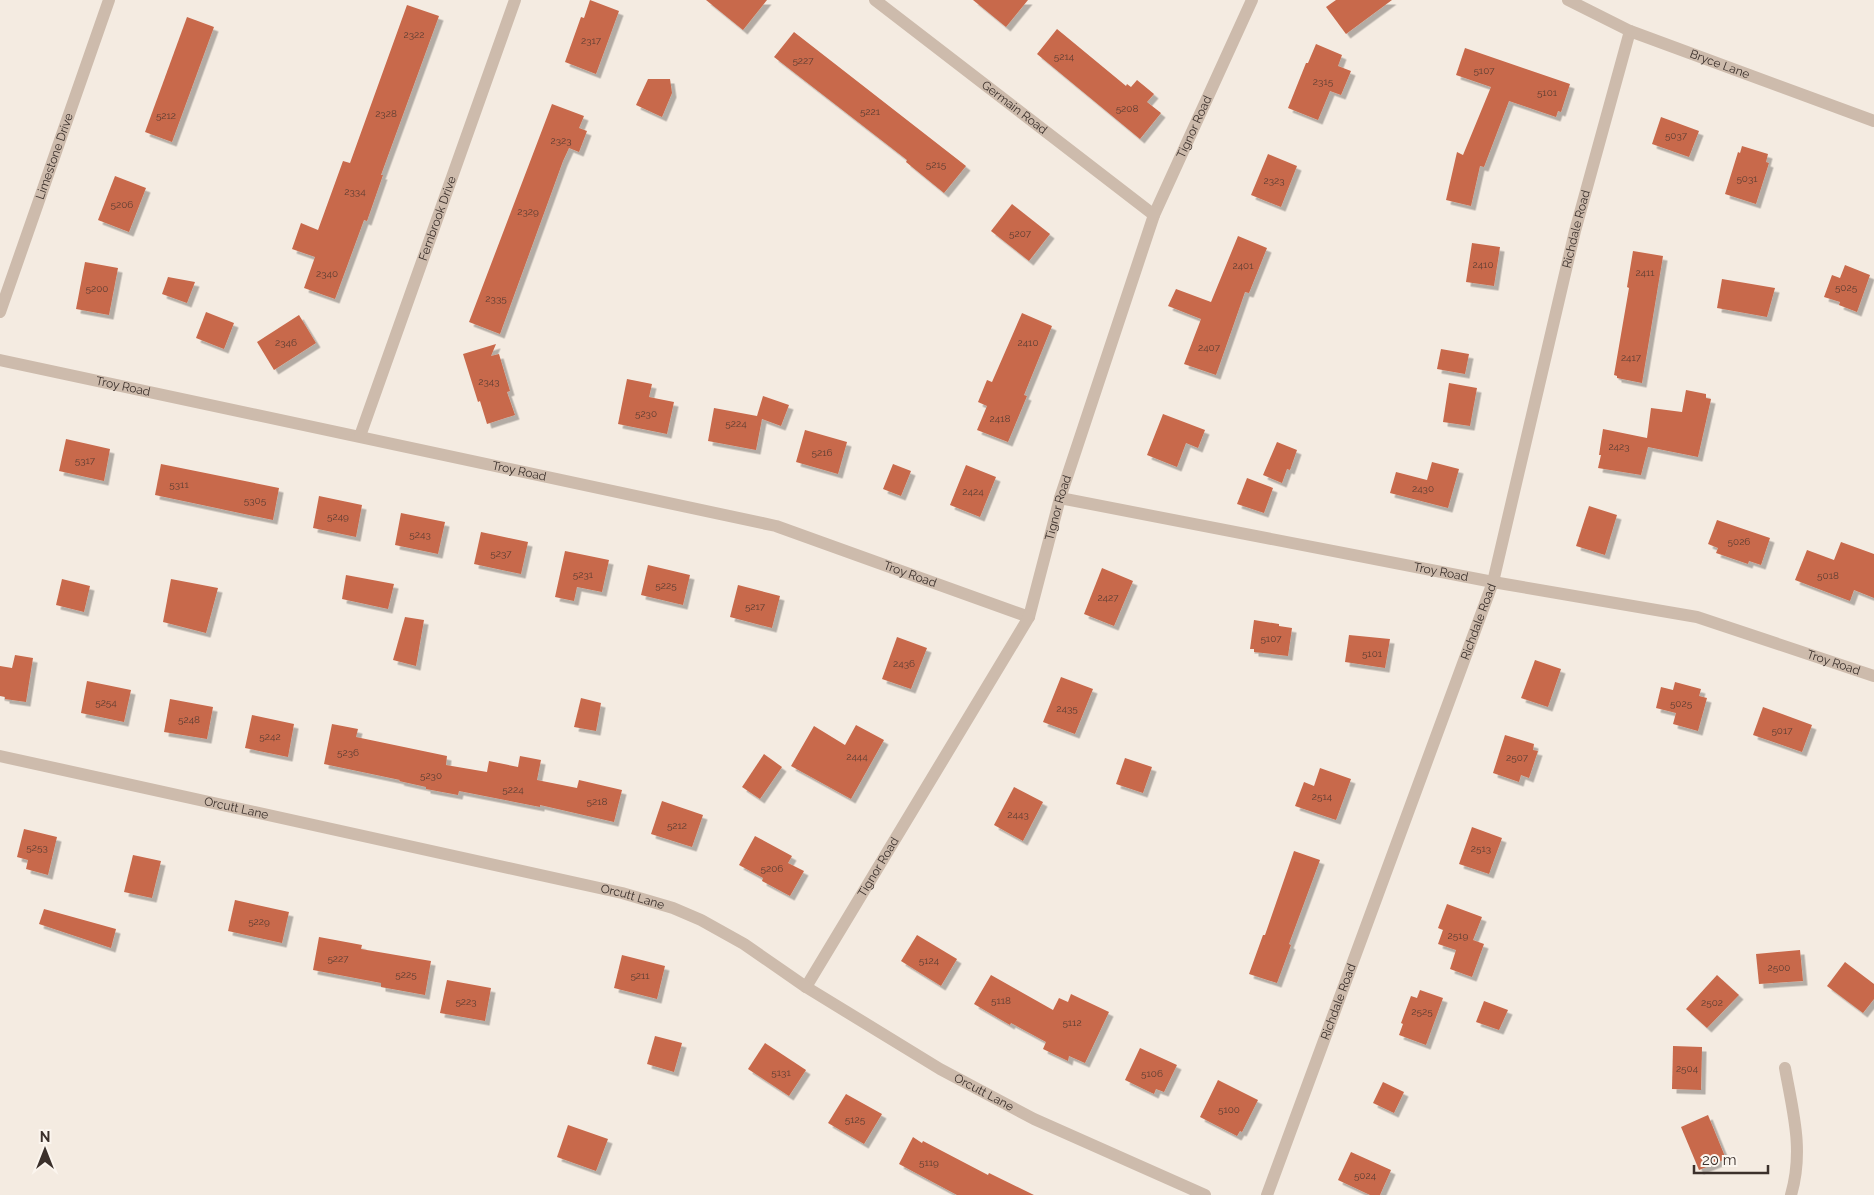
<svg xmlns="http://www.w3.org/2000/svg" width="1874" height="1195" font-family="Raleway,sans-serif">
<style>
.building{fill:#c8694b;filter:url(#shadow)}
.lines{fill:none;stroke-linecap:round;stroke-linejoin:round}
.minor{stroke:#cdbbac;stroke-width:12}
.tertiary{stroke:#cdbbac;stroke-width:12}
.labels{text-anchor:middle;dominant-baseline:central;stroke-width:4;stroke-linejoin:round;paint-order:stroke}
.number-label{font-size:10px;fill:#5e3e33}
.street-label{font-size:12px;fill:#3b302b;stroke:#fbf5ee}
</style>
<defs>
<filter id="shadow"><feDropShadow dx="4.5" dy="4.5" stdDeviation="0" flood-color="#0004"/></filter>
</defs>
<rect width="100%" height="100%" fill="#f4ebe1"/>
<!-- building -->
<g class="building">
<path d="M590,0L619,11L596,74L565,62L581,17L584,18Z"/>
<path d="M706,0H767L743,30Z"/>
<path d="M973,0H1028L1006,27Z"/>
<path d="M1336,0H1392L1346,34L1326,7Z"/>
<path d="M407,5L439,16L381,175H383L367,221L364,220L335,299L304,288L315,257L292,249L301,223L318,230L343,161L350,163Z"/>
<path d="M187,17L214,27L172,142L145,132Z"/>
<path d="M1057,29L1126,86L1127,84L1131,87L1137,80L1154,94L1147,102L1161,113L1140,139L1037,54Z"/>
<path d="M794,32L966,166L944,193L906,162L907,160L774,57Z"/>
<path d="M1316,44L1342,55L1338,66L1351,71L1341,95L1330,91L1318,120L1288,108L1306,63H1308Z"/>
<path d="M1465,48L1570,84L1561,112L1558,111L1556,117L1509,101L1484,167L1480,166L1471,206L1446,200L1457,152L1463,155L1491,87L1456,75Z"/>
<path d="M648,79H670L672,93L662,117L636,105Z"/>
<path d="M552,104L584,116L579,128L587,131L579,152L569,148L563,161L500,334L469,322Z"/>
<path d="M1661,117L1699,131L1689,157L1652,144Z"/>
<path d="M1742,146L1768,154L1766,162L1769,163L1756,204L1725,194L1738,152L1740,153Z"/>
<path d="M1268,154L1297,166L1281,207L1251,195Z"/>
<path d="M115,176L146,188L129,232L98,220Z"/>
<path d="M1012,204L1050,234L1029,261L991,231Z"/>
<path d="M1238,236L1267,248L1249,293L1245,292L1216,375L1184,364L1201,319L1168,306L1176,289L1211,302Z"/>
<path d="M1472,243L1500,247L1494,286L1466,282Z"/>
<path d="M1633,251L1663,256L1642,383L1617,378V376L1614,375L1629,288L1627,287Z"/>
<path d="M85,262L118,268L109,315L76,309Z"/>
<path d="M1845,265L1870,275L1857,312L1839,305L1840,302L1824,297L1832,275L1840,278Z"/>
<path d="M168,277L195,282L187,303L162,294Z"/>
<path d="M1722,279L1775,288L1767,317L1717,308Z"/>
<path d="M206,312L234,323L224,349L196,338Z"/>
<path d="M1022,313L1052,326L1024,395L1027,396L1008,442L977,430L987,406L978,402L987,380L992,382Z"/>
<path d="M299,315L316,343L274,370L257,342Z"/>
<path d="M496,344L491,356L499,354L510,391L507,392L515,415L487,424L480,401L478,402L463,354Z"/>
<path d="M1441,349L1469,354L1465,374L1437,369Z"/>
<path d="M627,379L652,384L649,397L674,402L667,434L618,424Z"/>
<path d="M1449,383L1477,388L1470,426L1443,422Z"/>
<path d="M1686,390L1706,394V398L1711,399L1698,457L1648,447L1641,475L1598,468L1601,455H1599L1603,429L1647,438L1651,408L1682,412Z"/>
<path d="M763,396L789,405L781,426L762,419L756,450L708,441L714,408L757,416Z"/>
<path d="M1163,414L1205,430L1198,448L1186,443L1177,467L1147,455Z"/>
<path d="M805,430L847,442L838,474L796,462Z"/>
<path d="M66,439L110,449L104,481L59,471Z"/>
<path d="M1277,442L1297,450L1290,470L1287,469L1282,483L1263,475Z"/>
<path d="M1432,462L1459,469L1448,508L1390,493L1396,472L1427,480Z"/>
<path d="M161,464L279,488L273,520L155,495Z"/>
<path d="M893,464L911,471L901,496L883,489Z"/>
<path d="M966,465L996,477L980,517L950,505Z"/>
<path d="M1247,478L1273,488L1264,513L1237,504Z"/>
<path d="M319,496L362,505L356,537L313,528Z"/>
<path d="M1589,506L1617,515L1605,555L1576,546Z"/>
<path d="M401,513L445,522L438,554L395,545Z"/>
<path d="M1717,520L1770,538L1761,565L1749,561L1748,564L1716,553L1718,548L1708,544Z"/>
<path d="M481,532L528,542L521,574L474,564Z"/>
<path d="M1841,542L1874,554V598L1854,590L1850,601L1795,580L1807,550L1834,560Z"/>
<path d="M565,551L609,560L602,592L577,587L574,601L555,597Z"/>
<path d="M648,565L690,575L683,605L641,595Z"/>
<path d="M1102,568L1133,581L1114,626L1084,614Z"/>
<path d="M346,575L394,584L388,609L342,599Z"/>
<path d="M62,579L90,586L84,612L56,605Z"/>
<path d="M171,579L218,588L206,633L163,622Z"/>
<path d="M738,585L780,596L772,628L730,617Z"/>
<path d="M405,617L424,620L416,666L393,660Z"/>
<path d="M1254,620L1279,624V626L1292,628L1288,656L1254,652V649H1250Z"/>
<path d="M1349,635L1390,639L1385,668L1345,662Z"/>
<path d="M897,637L927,648L911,689L882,679Z"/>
<path d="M15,655L33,658L26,702L5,699V697L0,696V666L12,668Z"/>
<path d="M1535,660L1561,669L1548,707L1521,698Z"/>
<path d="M1061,677L1093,689L1075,734L1043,722Z"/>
<path d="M87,681L131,690L124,722L81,713Z"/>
<path d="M1675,682L1701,689L1699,696L1707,698L1698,731L1673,724L1676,713L1656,708L1661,687L1673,690Z"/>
<path d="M581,698L601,703L596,731L574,727Z"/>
<path d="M170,699L213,707L207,739L164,732Z"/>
<path d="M1763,707L1812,725L1802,752L1753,735Z"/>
<path d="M252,715L294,724L288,757L245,748Z"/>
<path d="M332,724L358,729L356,737L447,756L446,765L487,772L489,761L518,767L520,756L541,760L537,780L577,788L579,780L622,790L614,822L540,805V807L459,791L458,795L426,789V787L399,781L400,780L324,764Z"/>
<path d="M856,725L884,740L851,799L791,766L814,726L845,745Z"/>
<path d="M1505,735L1534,744L1533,750L1538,751L1529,778L1521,775L1519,782L1493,773Z"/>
<path d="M764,754L782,767L760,799L742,787Z"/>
<path d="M1125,758L1152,767L1143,793L1116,784Z"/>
<path d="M1320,768L1351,779L1336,820L1295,806L1304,782L1314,786Z"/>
<path d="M1014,787L1043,802L1023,841L994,825Z"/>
<path d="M662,801L703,815L692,847L651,834Z"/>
<path d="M1472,827L1502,838L1489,874L1459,864Z"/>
<path d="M24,829L57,837L48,875L26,869L28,860L17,857Z"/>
<path d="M755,836L792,856L788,863L804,871L790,896L762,881L763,878L739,865Z"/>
<path d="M1294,851L1320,860L1289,944L1291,945L1277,983L1249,974L1263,935H1265Z"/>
<path d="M133,855L161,861L152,898L124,892Z"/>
<path d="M235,900L289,912L282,943L228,931Z"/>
<path d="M1447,904L1482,917L1473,940L1484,944L1472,977L1450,969L1456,950L1438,944L1443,930L1438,928Z"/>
<path d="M44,909L116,929L111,948L39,924Z"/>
<path d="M917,935L957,959L941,986L901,961Z"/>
<path d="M319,937L362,945L361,949L431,961L425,995L381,987V983L313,970Z"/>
<path d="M1800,950L1803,981L1759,984L1756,954Z"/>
<path d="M622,955L665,966L657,999L614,988Z"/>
<path d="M1845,962L1874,984V999L1863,1013L1827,986Z"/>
<path d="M991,975L1053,1010L1059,998L1068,1002L1071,994L1109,1012L1085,1063L1069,1056L1068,1061L1043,1049L1046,1042L1011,1023L1010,1025L974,1004Z"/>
<path d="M1717,975L1739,995L1707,1028L1686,1009Z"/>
<path d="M447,980L491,988L485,1021L440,1013Z"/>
<path d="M1420,990L1443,998L1426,1045L1399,1035L1403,1024L1401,1023L1411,996L1417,998Z"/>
<path d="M1484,1001L1508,1010L1499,1030L1476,1022Z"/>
<path d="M655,1036L682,1043L674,1072L647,1064Z"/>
<path d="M765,1043L806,1070L789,1096L748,1069Z"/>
<path d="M1673,1046L1702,1047L1701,1090L1672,1089Z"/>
<path d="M1140,1048L1177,1065L1164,1092L1156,1089L1154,1094L1125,1080Z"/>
<path d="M1218,1080L1258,1100L1242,1132L1240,1131L1237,1136L1200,1117Z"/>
<path d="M1383,1082L1404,1092L1394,1113L1373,1103Z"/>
<path d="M846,1094L882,1114L864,1144L828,1123Z"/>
<path d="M1708,1115L1726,1159L1699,1170L1681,1127Z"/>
<path d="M568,1125L608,1139L596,1171L557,1157Z"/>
<path d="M913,1137L922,1143L923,1141L988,1175L989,1173L1034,1195H957L899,1164Z"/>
<path d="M1351,1152L1391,1170L1380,1195H1370L1338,1180Z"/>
</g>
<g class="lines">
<!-- minor -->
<g class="minor">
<path id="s1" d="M875,0L1154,215"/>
<path id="s2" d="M0,312L109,0"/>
<path id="s3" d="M0,360L776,526L1029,617"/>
<path id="s4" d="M360,436L515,0"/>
<path id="s5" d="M1060,498L1493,582L1697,617L1874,676"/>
<path id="s6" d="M806,987L1029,617L1060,498L1154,215L1252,0"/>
<path d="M1785,1068C1793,1113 1804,1150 1791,1195"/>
<path id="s7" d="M1267,1195L1493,582L1575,231L1630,31"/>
</g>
<!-- tertiary -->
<g class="tertiary">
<path id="s8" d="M1568,0L1630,31L1874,121"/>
<path id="s9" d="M0,756L622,893L673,908L701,920L744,944L806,987L940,1069L1034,1119L1205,1195"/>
</g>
</g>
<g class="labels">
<!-- number labels -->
<g class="number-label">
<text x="414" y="34">2322</text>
<text x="591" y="40">2317</text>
<text x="1064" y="56">5214</text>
<text x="803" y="60">5227</text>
<text x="1484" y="70">5107</text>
<text x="1323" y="81">2315</text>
<text x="1547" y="92">5101</text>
<text x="1127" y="108">5208</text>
<text x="870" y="111">5221</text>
<text x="386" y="113">2328</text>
<text x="166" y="115">5212</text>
<text x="1676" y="135">5037</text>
<text x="561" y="140">2323</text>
<text x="936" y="164">5215</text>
<text x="1747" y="178">5031</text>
<text x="1274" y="180">2323</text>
<text x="355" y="191">2334</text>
<text x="122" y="204">5206</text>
<text x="528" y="211">2329</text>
<text x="1020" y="233">5207</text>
<text x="1483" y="264">2410</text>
<text x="1243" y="265">2401</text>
<text x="1645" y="272">2411</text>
<text x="327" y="273">2340</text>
<text x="1846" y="287">5025</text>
<text x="97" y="288">5200</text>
<text x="496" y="298">2335</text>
<text x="286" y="342">2346</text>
<text x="1028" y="342">2410</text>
<text x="1209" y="347">2407</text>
<text x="1631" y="357">2417</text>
<text x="489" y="381">2343</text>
<text x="646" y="413">5230</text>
<text x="1000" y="418">2418</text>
<text x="736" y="423">5224</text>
<text x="1619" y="446">2423</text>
<text x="822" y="452">5216</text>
<text x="85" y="460">5317</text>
<text x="179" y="484">5311</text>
<text x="1423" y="488">2430</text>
<text x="973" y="491">2424</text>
<text x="255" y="500">5305</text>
<text x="338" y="516">5249</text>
<text x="420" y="534">5243</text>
<text x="1739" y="541">5026</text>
<text x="501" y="553">5237</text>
<text x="583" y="574">5231</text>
<text x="1828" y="575">5018</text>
<text x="666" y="585">5225</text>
<text x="1108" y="597">2427</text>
<text x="755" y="606">5217</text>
<text x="1271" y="638">5107</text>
<text x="1372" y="653">5101</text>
<text x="904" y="663">2436</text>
<text x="106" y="702">5254</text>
<text x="1681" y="703">5025</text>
<text x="1067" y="708">2435</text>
<text x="189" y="719">5248</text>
<text x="1782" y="730">5017</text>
<text x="270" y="736">5242</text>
<text x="348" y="752">5236</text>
<text x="857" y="756">2444</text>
<text x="1517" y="757">2507</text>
<text x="431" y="775">5230</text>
<text x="513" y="789">5224</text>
<text x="1322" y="796">2514</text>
<text x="597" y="801">5218</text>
<text x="1018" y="814">2443</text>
<text x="677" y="825">5212</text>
<text x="37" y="847">5253</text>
<text x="1481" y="848">2513</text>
<text x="772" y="868">5206</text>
<text x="259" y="921">5229</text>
<text x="1458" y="935">2519</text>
<text x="338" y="958">5227</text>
<text x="929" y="960">5124</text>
<text x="1779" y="967">2500</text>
<text x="406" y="974">5225</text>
<text x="640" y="975">5211</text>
<text x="1001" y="1000">5118</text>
<text x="466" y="1001">5223</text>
<text x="1712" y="1002">2502</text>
<text x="1422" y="1011">2525</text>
<text x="1072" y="1022">5112</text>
<text x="1687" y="1068">2504</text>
<text x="781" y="1072">5131</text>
<text x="1152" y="1073">5106</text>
<text x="1229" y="1109">5100</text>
<text x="855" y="1119">5125</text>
<text x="929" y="1162">5119</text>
<text x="1365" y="1175">5024</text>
</g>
<!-- street labels -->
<g class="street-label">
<text stroke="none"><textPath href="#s8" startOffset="165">Bryce Lane</textPath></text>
<text stroke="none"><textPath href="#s1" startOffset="176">Germain Road</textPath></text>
<text stroke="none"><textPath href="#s6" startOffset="950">Tignor Road</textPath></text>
<text stroke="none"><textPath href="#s2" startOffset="165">Limestone Drive</textPath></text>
<text stroke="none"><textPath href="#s4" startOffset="231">Fernbrook Drive</textPath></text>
<text stroke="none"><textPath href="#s7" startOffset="1016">Richdale Road</textPath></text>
<text stroke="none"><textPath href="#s3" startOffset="126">Troy Road</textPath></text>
<text stroke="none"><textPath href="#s3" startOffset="531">Troy Road</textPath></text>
<text stroke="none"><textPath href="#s6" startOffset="545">Tignor Road</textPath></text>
<text stroke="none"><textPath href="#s5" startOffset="388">Troy Road</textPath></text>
<text stroke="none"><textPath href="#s3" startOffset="936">Troy Road</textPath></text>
<text stroke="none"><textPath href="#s7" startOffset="611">Richdale Road</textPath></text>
<text stroke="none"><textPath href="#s5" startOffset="792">Troy Road</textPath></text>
<text stroke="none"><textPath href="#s9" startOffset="242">Orcutt Lane</textPath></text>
<text stroke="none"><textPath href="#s6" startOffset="140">Tignor Road</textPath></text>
<text stroke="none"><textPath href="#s9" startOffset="648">Orcutt Lane</textPath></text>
<text stroke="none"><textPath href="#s7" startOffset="206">Richdale Road</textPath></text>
<text stroke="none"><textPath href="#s9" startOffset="1052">Orcutt Lane</textPath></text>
</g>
</g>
<!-- north arrow -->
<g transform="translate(45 1150)" stroke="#fbf5ee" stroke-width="4" paint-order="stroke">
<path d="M0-4L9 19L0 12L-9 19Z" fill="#3b302b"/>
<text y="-8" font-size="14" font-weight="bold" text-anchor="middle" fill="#3b302b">N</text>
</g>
<!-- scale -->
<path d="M1694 1165v8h74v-8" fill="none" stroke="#3b302b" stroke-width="2.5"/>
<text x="1702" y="1165" font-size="15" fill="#3b302b" stroke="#fbf5ee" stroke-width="4" paint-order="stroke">20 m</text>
</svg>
